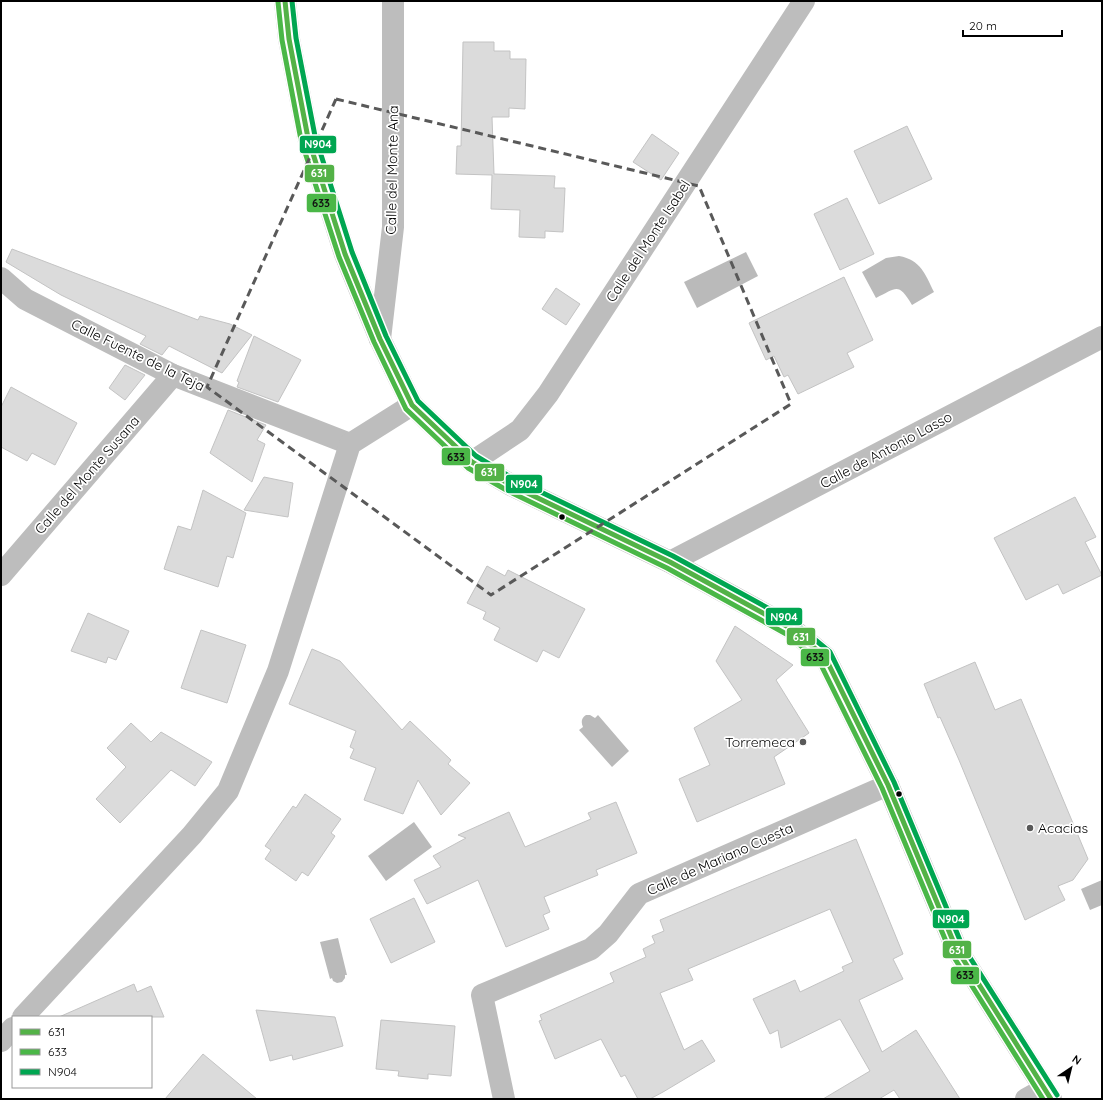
<svg xmlns="http://www.w3.org/2000/svg" width="1103" height="1100" font-family="Quicksand,sans-serif">
<style>
.water{fill:#bababa}
.building{fill:#dbdbdb;stroke:#c3c3c3}
.lines{fill:none;stroke-linecap:round;stroke-linejoin:round}
.minor{stroke:#bdbdbd;stroke-width:22}
.secondary{stroke:#bfbfbf;stroke-width:22}
.bus-1-casing{stroke:#fff;stroke-width:8}
.bus-2-casing{stroke:#fff;stroke-width:8}
.bus-3-casing{stroke:#fff;stroke-width:8}
.bus-1{stroke:#53b247;stroke-width:5}
.bus-2{stroke:#4ab747;stroke-width:5}
.bus-3{stroke:#00a651;stroke-width:5}
.marked{fill:none;stroke:#595959;stroke-width:3;stroke-dasharray:8 5;stroke-linejoin:round}
.bus-dot{fill:#000;stroke:#fff;stroke-width:1.5}
.poi-dot{fill:#595959;stroke:#fff;stroke-width:1.5}
.labels{text-anchor:middle;dominant-baseline:central;stroke-width:3.5;stroke-linejoin:round;paint-order:stroke}
.street-label{font-size:14px;fill:#000;stroke:#fff}
.poi-label{font-size:14px;fill:#000;stroke:#fff;text-anchor:end}
.line-badge{stroke:#fff;stroke-width:1.5}
.badge-label{font-size:11px;text-anchor:middle;font-weight:bold;fill:#fff}
.pale-badge-label{font-size:11px;text-anchor:middle;font-weight:bold;fill:#111}
</style>
<rect width="100%" height="100%" fill="#fff"/>
<!-- water -->
<g class="water">
<path d="M746,252L758,276L697,308L684,282Z"/>
<path d="M899,256C921,260 925,274 934,292L912,305C898,282 897,288 876,298L862,272L886,258Z"/>
<path d="M586,715H590L595,718L598,715L629,751L612,767L579,730L583,727C581,723 581,718 586,715Z"/>
<path d="M414,822L432,847L386,881L368,856Z"/>
<path d="M1102,880V905L1090,910L1081,889Z"/>
<path d="M338,938L347,975H345V978L342,982L337,983L333,981L332,978L330,979L320,942Z"/>
</g>
<!-- building -->
<g class="building">
<path d="M463,42H494V51H510V59H526L525,109L509,108V117H492L494,174L555,176L554,188H565L563,232L545,231V238L519,237L520,210L491,209L492,175L456,174L457,146H461Z"/>
<path d="M907,126L932,179L879,204L854,151Z"/>
<path d="M652,134L679,153L661,180L633,162Z"/>
<path d="M847,198L874,254L840,270L814,214Z"/>
<path d="M12,249L198,320L200,316L230,324L252,335L222,373L169,346L162,355L140,344L146,336L61,295L6,262Z"/>
<path d="M844,277L873,340L847,353L854,367L798,394L788,375L784,377L774,356L766,360L749,323Z"/>
<path d="M556,288L580,304L566,325L542,309Z"/>
<path d="M254,336L301,360L278,402L237,387L239,382L237,381Z"/>
<path d="M125,365L145,375L125,400L109,388Z"/>
<path d="M11,387L77,423L55,465L32,453L27,461L1,447V407Z"/>
<path d="M228,410L266,425L257,440L265,444L252,482L210,453Z"/>
<path d="M264,477L293,483L288,517L244,510Z"/>
<path d="M203,490L246,513L233,558L227,556L218,587L164,569L178,526L191,530Z"/>
<path d="M1075,497L1096,537L1085,542L1102,575L1063,594L1058,584L1026,600L994,538Z"/>
<path d="M487,566L505,576L508,570L585,609L559,658L543,650L537,662L494,640L500,628L483,619L486,612L467,603Z"/>
<path d="M88,613L129,631L116,660L108,657L106,663L71,651Z"/>
<path d="M735,626L793,665L776,680L809,733L774,757L785,784L697,822L679,779L710,765L694,728L742,700L716,661Z"/>
<path d="M201,630L246,645L227,703L181,688Z"/>
<path d="M312,649L340,661L402,730L410,721L451,760L448,764L470,783L441,815L418,780L403,814L364,800L376,768L350,758L354,749L350,747L356,731L289,704Z"/>
<path d="M975,662L995,710L1021,699L1088,859L1073,880L1058,886L1065,900L1025,920L959,760L940,717L938,718L924,684Z"/>
<path d="M131,723L151,742L161,732L212,762L195,786L171,770L120,823L96,799L126,767L107,748Z"/>
<path d="M305,794L341,819L331,833L335,836L308,876L302,872L296,881L265,859L271,850L265,846L293,806L296,808Z"/>
<path d="M616,802L637,853L596,870L598,875L544,897L550,912L543,915L549,929L506,947L478,880L427,904L414,880L441,867L433,856L466,838L458,835L509,812L525,847L591,819L588,813Z"/>
<path d="M856,839L903,954L893,959L903,979L859,1000L882,1052L916,1030L960,1099H900L894,1090L879,1099H823L870,1071L840,1019L781,1048L778,1030L770,1034L753,999L795,980L800,992L844,971L842,967L853,962L830,909L688,969L693,980L660,993L684,1050L702,1040L715,1061L663,1092L650,1099H638L625,1075L621,1077L601,1039L555,1059L539,1021L542,1020L540,1015L614,982L610,973L646,957L643,949L655,943L652,936L664,931L660,920L731,890Z"/>
<path d="M414,898L435,942L391,963L370,919Z"/>
<path d="M134,984L137,992L151,986L164,1017H59Z"/>
<path d="M256,1010L335,1017L343,1046L293,1060L292,1055L270,1061Z"/>
<path d="M381,1020L455,1026L451,1076L428,1074V1079L398,1076L399,1071L376,1069Z"/>
<path d="M203,1054L257,1099H165Z"/>
</g>
<g class="lines">
<!-- minor -->
<g class="minor">
<path d="M1,278L25,299L173,375L350,444"/>
<path d="M380,339L393,227V1"/>
<path d="M472,462L520,430L548,394L804,1"/>
<path d="M670,562L1102,337"/>
<path d="M1,575L173,375"/>
<path d="M23,1017L192,835L228,791L278,671L350,444L412,405"/>
<path d="M1,1041L13,1028"/>
<path d="M504,1099L482,995L591,949L608,934L639,894L888,785"/>
<path d="M1026,1099L1044,1089"/>
</g>
<!-- secondary -->
<path class="secondary" d="M285,1L289,39L308,138L345,254L380,339L412,405L472,462L511,485L670,562L792,629L825,657L888,785L956,948L1051,1099"/>
<!-- bus-1 casing -->
<g class="bus-1-casing">
<path id="bus-1" d="M285,1L289,39L308,138L345,254L380,339L412,405L472,462L511,485L670,562L792,629L825,657L888,785L956,948L1051,1099"/>
</g>
<!-- bus-2 casing -->
<g class="bus-2-casing">
<path id="bus-2" d="M278,2L282,40L301,140L339,257L374,342L406,409L468,468L508,491L667,568L788,635L819,661L882,788L950,951L1043,1099"/>
</g>
<!-- bus-3 casing -->
<g class="bus-3-casing">
<path id="bus-3" d="M292,1L296,38L315,136L352,252L386,336L418,401L476,456L514,479L673,556L795,623L830,652L894,782L962,945L1057,1095"/>
</g>
<!-- bus-1 -->
<use href="#bus-1" class="bus-1"/>
<!-- bus-2 -->
<use href="#bus-2" class="bus-2"/>
<!-- bus-3 -->
<use href="#bus-3" class="bus-3"/>
</g>
<!-- marked area -->
<path class="marked" d="M336,99L699,186L791,404L491,595L207,387Z"/>
<!-- markers -->
<g class="bus-dot">
<circle cx="562" cy="517" r="3.5"/>
<circle cx="899" cy="794" r="3.5"/>
</g>
<g class="poi-dot">
<circle cx="803" cy="742" r="4"/>
<circle cx="1030" cy="828" r="4"/>
</g>
<g class="labels">
<!-- street labels -->
<g class="street-label">
<text transform="translate(392 170) rotate(-89)">Calle del Monte Ana</text>
<text transform="translate(648 241) rotate(-57)">Calle del Monte Isabel</text>
<text transform="translate(138 355) rotate(26)">Calle Fuente de la Teja</text>
<text transform="translate(886 450) rotate(-28)">Calle de Antonio Lasso</text>
<text transform="translate(87 475) rotate(-49)">Calle del Monte Susana</text>
<text transform="translate(720 859) rotate(-24)">Calle de Mariano Cuesta</text>
</g>
<!-- poi labels -->
<g class="poi-label">
<text x="795" y="742">Torremeca</text>
<text x="1038" y="828" text-anchor="start">Acacias</text>
</g>
</g>
<g class="line-badge">
<rect x="299" y="135" width="38" height="19" rx="4" fill="#00a651"/>
<rect x="304" y="164" width="31" height="19" rx="4" fill="#53b247"/>
<rect x="306" y="193" width="31" height="20" rx="4" fill="#4ab747"/>
<rect x="441" y="447" width="30" height="19" rx="4" fill="#4ab747"/>
<rect x="474" y="463" width="31" height="19" rx="4" fill="#53b247"/>
<rect x="505" y="474" width="38" height="20" rx="4" fill="#00a651"/>
<rect x="765" y="607" width="38" height="19" rx="4" fill="#00a651"/>
<rect x="786" y="627" width="30" height="19" rx="4" fill="#53b247"/>
<rect x="800" y="648" width="30" height="19" rx="4" fill="#4ab747"/>
<rect x="932" y="909" width="38" height="20" rx="4" fill="#00a651"/>
<rect x="942" y="940" width="30" height="19" rx="4" fill="#53b247"/>
<rect x="950" y="966" width="30" height="19" rx="4" fill="#4ab747"/>
</g>
<g class="badge-label">
<text x="318" y="148">N904</text>
<text x="319" y="177">631</text>
<text x="489" y="476">631</text>
<text x="524" y="488">N904</text>
<text x="784" y="621">N904</text>
<text x="801" y="641">631</text>
<text x="951" y="923">N904</text>
<text x="957" y="954">631</text>
</g>
<g class="pale-badge-label">
<text x="321" y="207">633</text>
<text x="456" y="461">633</text>
<text x="815" y="661">633</text>
<text x="965" y="979">633</text>
</g>
<!-- border -->
<rect width="1103" height="1100" fill="none" stroke="#000000" stroke-width="4"/>
<!-- legend -->
<rect x="12" y="1016" width="140" height="72" fill="#ffffff" stroke="#999999"/>
<rect x="20" y="1029" width="20" height="6" fill="#53b247" stroke="#999999"/>
<text x="48" y="1036" font-size="12" fill="#000000">631</text>
<rect x="20" y="1049" width="20" height="6" fill="#4ab747" stroke="#999999"/>
<text x="48" y="1056" font-size="12" fill="#000000">633</text>
<rect x="20" y="1069" width="20" height="6" fill="#00a651" stroke="#999999"/>
<text x="48" y="1076" font-size="12" fill="#000000">N904</text>
<!-- north arrow -->
<g transform="translate(1071 1068) rotate(35)" stroke="#ffffff" stroke-width="3" paint-order="stroke">
<path d="M0-3L7 15L0 10L-7 15Z" fill="#000000"/>
<text y="-6" font-size="11" font-weight="bold" text-anchor="middle" fill="#000000">N</text>
</g>
<!-- scale -->
<path d="M963 30v6h99v-6" fill="none" stroke="#000000" stroke-width="2"/>
<text x="969" y="30" font-size="12" fill="#000000" stroke="#ffffff" stroke-width="3" paint-order="stroke">20 m</text>
</svg>
